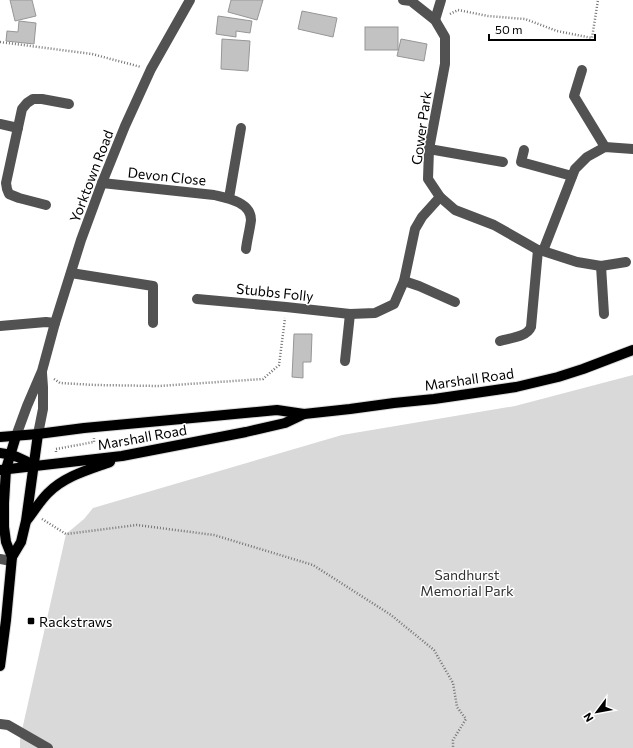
<svg xmlns="http://www.w3.org/2000/svg" width="633" height="748" font-family="Commissioner,sans-serif">
<style>
.green{fill:#d9d9d9}
.building{fill:#c2c2c2;stroke:#969696}
.lines{fill:none;stroke-linecap:round;stroke-linejoin:round}
.major-casing{stroke:#dbdbdb;stroke-width:12}
.path{stroke:#747474;stroke-width:2.5;stroke-dasharray:1 2;stroke-linecap:butt}
.minor{stroke:#525252;stroke-width:10}
.major{stroke:#000;stroke-width:10}
.poi-dot{fill:#000;stroke:#fff;stroke-width:1.5}
.labels{text-anchor:middle;dominant-baseline:central;stroke-width:3;stroke-linejoin:round;paint-order:stroke}
.street-label{font-size:14px;fill:#000;stroke:#fff}
.park-label{font-size:14px;fill:#303030;stroke:#fff}
.poi-label{font-size:14px;fill:#000;stroke:#fff;text-anchor:start}
</style>
<rect width="100%" height="100%" fill="#fff"/>
<!-- green -->
<path class="green" d="M633,375V748H20V739L66,534L84,519L93,508L342,435L515,406Z"/>
<!-- building -->
<g class="building">
<path d="M10,0H32L36,16L15,21Z"/>
<path d="M231,0H263L257,20L228,12Z"/>
<path d="M302,11L337,18L333,37L298,29Z"/>
<path d="M218,16L252,21L250,33L236,31V37L216,34Z"/>
<path d="M19,21L36,23L34,44L6,41L7,31L18,32Z"/>
<rect x="365" y="27" width="33" height="23"/>
<path d="M222,39L250,41L248,71L221,69Z"/>
<path d="M401,39L427,44L424,61L397,56Z"/>
<path d="M294,334H312L311,362H303V378L292,377Z"/>
</g>
<g class="lines">
<!-- major casing -->
<g class="major-casing">
<g id="major">
<path d="M0,437L38,434L84,428L203,417L277,410L304,414L350,409L394,403L434,399L516,387L558,377L583,369L633,350"/>
<path d="M0,453C12,454 24,459 33,466"/>
<path d="M0,470L122,456L246,432L285,423L304,414"/>
<path d="M27,520C34,511 40,501 48,493C65,476 88,470 110,462"/>
<path d="M12,557L6,542L4,527V503L6,469L16,436"/>
<path d="M0,666L6,620L12,557L21,542L26,521L38,434"/>
</g>
</g>
<!-- path -->
<g class="path">
<path d="M450,14L458,10L488,16L525,19L557,31L592,38L598,0"/>
<path d="M0,42L92,54L141,67"/>
<path d="M54,379L60,383L95,385L159,386L263,379L279,365L285,318"/>
<path d="M56,452V449L94,442V438"/>
<path d="M42,519L66,534L137,525L214,535L313,565L391,615L434,650L453,683L457,707L466,719L453,740V748"/>
</g>
<!-- minor -->
<g class="minor">
<path d="M403,0L411,1L435,20L445,37V64L429,149L428,179L440,197L455,210L494,225L538,250L543,251L577,262L601,266L626,262"/>
<path d="M435,20L441,0"/>
<path d="M582,70L574,96L605,147"/>
<path d="M0,124L18,128"/>
<path d="M429,149L503,162"/>
<path d="M524,150L521,162L572,176"/>
<path d="M102,183L214,195C227,198 251,202 251,220C250,229 247,240 246,249"/>
<path d="M229,198L241,128"/>
<path d="M46,205L19,198L9,194L7,189L6,183L22,109L27,103L33,99H42L69,104"/>
<path d="M543,251L575,169L587,157L605,147L633,149"/>
<path d="M601,266L604,314"/>
<path d="M71,273L153,286V323"/>
<path d="M404,281L419,286L455,302"/>
<path d="M197,299L286,307L350,314L375,313L394,304L404,281L415,229L422,217L440,197"/>
<path d="M0,326L46,322L55,323"/>
<path d="M500,341C510,338 527,337 531,327L538,250"/>
<path d="M345,361L350,314"/>
<path d="M38,434L43,409V387L42,373"/>
<path d="M16,436L27,406L42,371L55,323L81,240L102,183L125,126L151,69L190,0"/>
<path d="M0,559L11,561"/>
<path d="M0,724L8,725L48,748"/>
</g>
<!-- major -->
<use href="#major" class="major"/>
</g>
<!-- markers -->
<rect class="poi-dot" x="27" y="617" width="8" height="8" rx="2"/>
<g class="labels">
<!-- street labels -->
<g class="street-label">
<text transform="translate(421 128) rotate(-82)">Gower Park</text>
<text transform="translate(91 176) rotate(-69)">Yorktown Road</text>
<text transform="translate(167 176) rotate(6)">Devon Close</text>
<text transform="translate(275 292) rotate(6)">Stubbs Folly</text>
<text transform="translate(469 379) rotate(-8)">Marshall Road</text>
<text transform="translate(142 437) rotate(-10)">Marshall Road</text>
</g>
<!-- park labels -->
<g class="park-label">
<text x="467" y="574">Sandhurst<tspan x="467" dy="16">Memorial Park</tspan></text>
</g>
<!-- poi labels -->
<g class="poi-label">
<text x="39" y="621">Rackstraws</text>
</g>
</g>
<!-- north arrow -->
<g transform="translate(597 712) rotate(238)" stroke="#ffffff" stroke-width="3" paint-order="stroke">
<path d="M0-3L7 15L0 10L-7 15Z" fill="#000000"/>
<text y="-6" font-size="11" font-weight="bold" text-anchor="middle" fill="#000000">N</text>
</g>
<!-- scale -->
<path d="M489 34v6h106v-6" fill="none" stroke="#000000" stroke-width="2"/>
<text x="495" y="34" font-size="12" fill="#000000" stroke="#ffffff" stroke-width="3" paint-order="stroke">50 m</text>
</svg>
